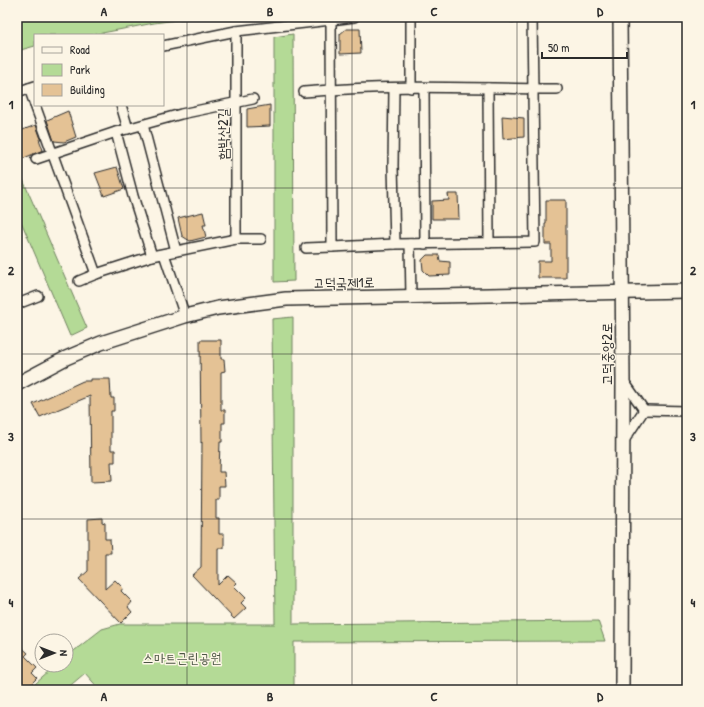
<svg xmlns="http://www.w3.org/2000/svg" width="704" height="707" font-family="'Patrick Hand','Poor Story',sans-serif">
<style>
.green{fill:#b4da96;stroke:#708260}
.building{fill:#e4c295;stroke:#2b2b2b}
.lines{fill:none;stroke-linecap:round;stroke-linejoin:round}
.street-casing{stroke:#2b2b2b;stroke-width:12}
.secondary-casing{stroke:#2b2b2b;stroke-width:16}
.street{stroke:#fcf5e5;stroke-width:9}
.secondary{stroke:#fcf5e5;stroke-width:13}
.grid{fill:none;stroke:#2b2b2b;stroke-width:1;stroke-opacity:0.55}
.labels{text-anchor:middle;dominant-baseline:central;stroke-width:3;stroke-linejoin:round;paint-order:stroke}
.street-label{font-size:14px;fill:#2b2b2b;stroke:#fcf5e5}
.park-label{font-size:14px;fill:#4d5746;stroke:#fcf5e5}
.neatline{fill:none;stroke:#2b2b2b;stroke-width:1.5}
.grid-label{font-size:13px;text-anchor:middle;font-weight:bold;fill:#2b2b2b}
</style>
<rect width="100%" height="100%" fill="#fcf5e5"/>
<filter id="ink" filterUnits="userSpaceOnUse"><feTurbulence type="fractalNoise" baseFrequency=".025" numOctaves="2"/><feDisplacementMap in="SourceGraphic" scale="8" xChannelSelector="R" yChannelSelector="G"/><feConvolveMatrix kernelMatrix="1 2 1 2 8 2 1 2 1" color-interpolation-filters="sRGB"/></filter>
<g filter="url(#ink)">
<!-- green -->
<g class="green">
<path d="M17,17H200L154,23L92,35H35V46L17,51Z"/>
<path d="M293,34L294,281L274,282V37Z"/>
<path d="M17,166L87,328L70,336L17,212Z"/>
<path d="M293,317V624L598,621L605,641L294,642V690H100L85,673L65,690H28L57,665H66V657L102,629L120,624H275L272,319Z"/>
</g>
<!-- building -->
<g class="building">
<path d="M346,29H360L361,53L340,54V34Z"/>
<path d="M270,105V126L247,127V109Z"/>
<path d="M68,111L76,137L64,142L54,141L47,120Z"/>
<path d="M502,116L524,118V137L503,139Z"/>
<path d="M36,125L41,139H39L43,150L17,161V132Z"/>
<path d="M117,167L124,189L104,196L95,173Z"/>
<path d="M448,194H458L459,219H432V201L449,200Z"/>
<path d="M546,200H566V278H538V261H551V244H545V224H546Z"/>
<path d="M203,212L206,225H203L206,237L190,241L182,236L178,218Z"/>
<path d="M427,255H439L440,261L450,262V275L429,276L423,270L422,260Z"/>
<path d="M200,340H221V359H224L225,371L221,372V410H225V423H222V442H220L219,472H224L225,486H219V500H216V518H219V534H224V548H218V585L228,575L237,583L234,586L246,598L241,603L246,608L234,619L192,575L201,567L202,442L201,443Z"/>
<path d="M90,379H110L111,398H114V411H111V450H115V462H111L112,481L91,482L90,396L40,417L33,404L83,381H90Z"/>
<path d="M102,518V522L105,523V539H110L111,553H105V589L115,580L123,588L121,591L132,602L128,607L132,612L121,623L79,579L88,571V519Z"/>
<path d="M17,643L28,653L25,656L37,668L32,673L37,678L26,689L17,680Z"/>
</g>
<g class="lines">
<!-- street casing -->
<g class="street-casing">
<g id="street">
<path d="M354,17L331,20L332,247L395,244L535,242L532,17H513"/>
<path d="M236,31L331,20"/>
<path d="M35,86L29,88L35,105"/>
<path d="M394,88L393,166L395,244"/>
<path d="M411,88V17"/>
<path d="M424,88L425,244"/>
<path d="M488,88L489,243"/>
<path d="M17,92L29,88"/>
<path d="M304,92C388,84 473,88 557,89"/>
<path d="M35,105L96,274L152,256L236,239V31L163,46"/>
<path d="M121,105L128,129"/>
<path d="M143,125L176,251"/>
<path d="M116,132L133,196L152,256"/>
<path d="M36,159L116,132L181,114L253,99"/>
<path d="M236,239H261"/>
<path d="M410,244L411,297"/>
<path d="M306,248L332,247"/>
<path d="M164,254L185,316"/>
<path d="M79,281L96,274"/>
<path d="M20,303L38,296"/>
<path d="M623,380L644,410"/>
<path d="M644,410L687,411"/>
<path d="M623,442L644,410"/>
</g>
</g>
<!-- secondary casing -->
<g class="secondary-casing">
<g id="secondary">
<path d="M620,17L623,379L622,690"/>
<path d="M17,384L66,358L101,343L185,316L218,308L286,299L687,291"/>
</g>
</g>
<!-- street -->
<use href="#street" class="street"/>
<!-- secondary -->
<use href="#secondary" class="secondary"/>
</g>
</g>
<!-- grid -->
<path class="grid" d="M187,17V690M352,17V690M517,17V690M17,188H687M17,354H687M17,519H687"/>
<g class="labels">
<!-- street labels -->
<g class="street-label">
<text transform="translate(222 134) rotate(-90)">함박산2길</text>
<text transform="translate(344 282) rotate(-1)">고덕국제1로</text>
<text transform="translate(606 354) rotate(-90)">고덕중앙2로</text>
</g>
<!-- park labels -->
<g class="park-label">
<text x="182" y="657">스마트근린공원</text>
</g>
</g>
<!-- margin -->
<rect width="704" height="707" fill="none" stroke="#fcf5e5" stroke-width="44"/>
<!-- legend -->
<rect x="34" y="34" width="130" height="72" fill="#fcf5e5" stroke="#a8a49b"/>
<rect x="42" y="47" width="20" height="6" fill="#fcf5e5" stroke="#a8a49b"/>
<text x="70" y="54" font-size="12" fill="#2b2b2b">Road</text>
<rect x="42" y="64" width="20" height="12" fill="#b4da96" stroke="#a8a49b"/>
<text x="70" y="74" font-size="12" fill="#2b2b2b">Park</text>
<rect x="42" y="84" width="20" height="12" fill="#e4c295" stroke="#a8a49b"/>
<text x="70" y="94" font-size="12" fill="#2b2b2b">Building</text>
<!-- north arrow -->
<g transform="translate(54 653) rotate(90)"><circle r="19" fill="#fcf5e5" stroke="#a8a49b"/>
<path d="M0-3L7 15L0 10L-7 15Z" fill="#2b2b2b"/>
<text y="-6" font-size="11" font-weight="bold" text-anchor="middle" fill="#2b2b2b">N</text>
</g>
<!-- scale -->
<path d="M542 52v6h85v-6" fill="none" stroke="#2b2b2b" stroke-width="2"/>
<text x="548" y="52" font-size="12" fill="#2b2b2b" stroke="#fcf5e5" stroke-width="3" paint-order="stroke">50 m</text>
<rect x="22" y="22" width="660" height="663" class="neatline"/>
<g class="grid-label">
<text x="104" y="16">A</text>
<text x="270" y="16">B</text>
<text x="434" y="16">C</text>
<text x="600" y="16">D</text>
<text x="11" y="109">1</text>
<text x="693" y="109">1</text>
<text x="11" y="275">2</text>
<text x="693" y="275">2</text>
<text x="11" y="441">3</text>
<text x="693" y="441">3</text>
<text x="11" y="607">4</text>
<text x="693" y="607">4</text>
<text x="104" y="701">A</text>
<text x="270" y="701">B</text>
<text x="434" y="701">C</text>
<text x="600" y="701">D</text>
</g>
</svg>
